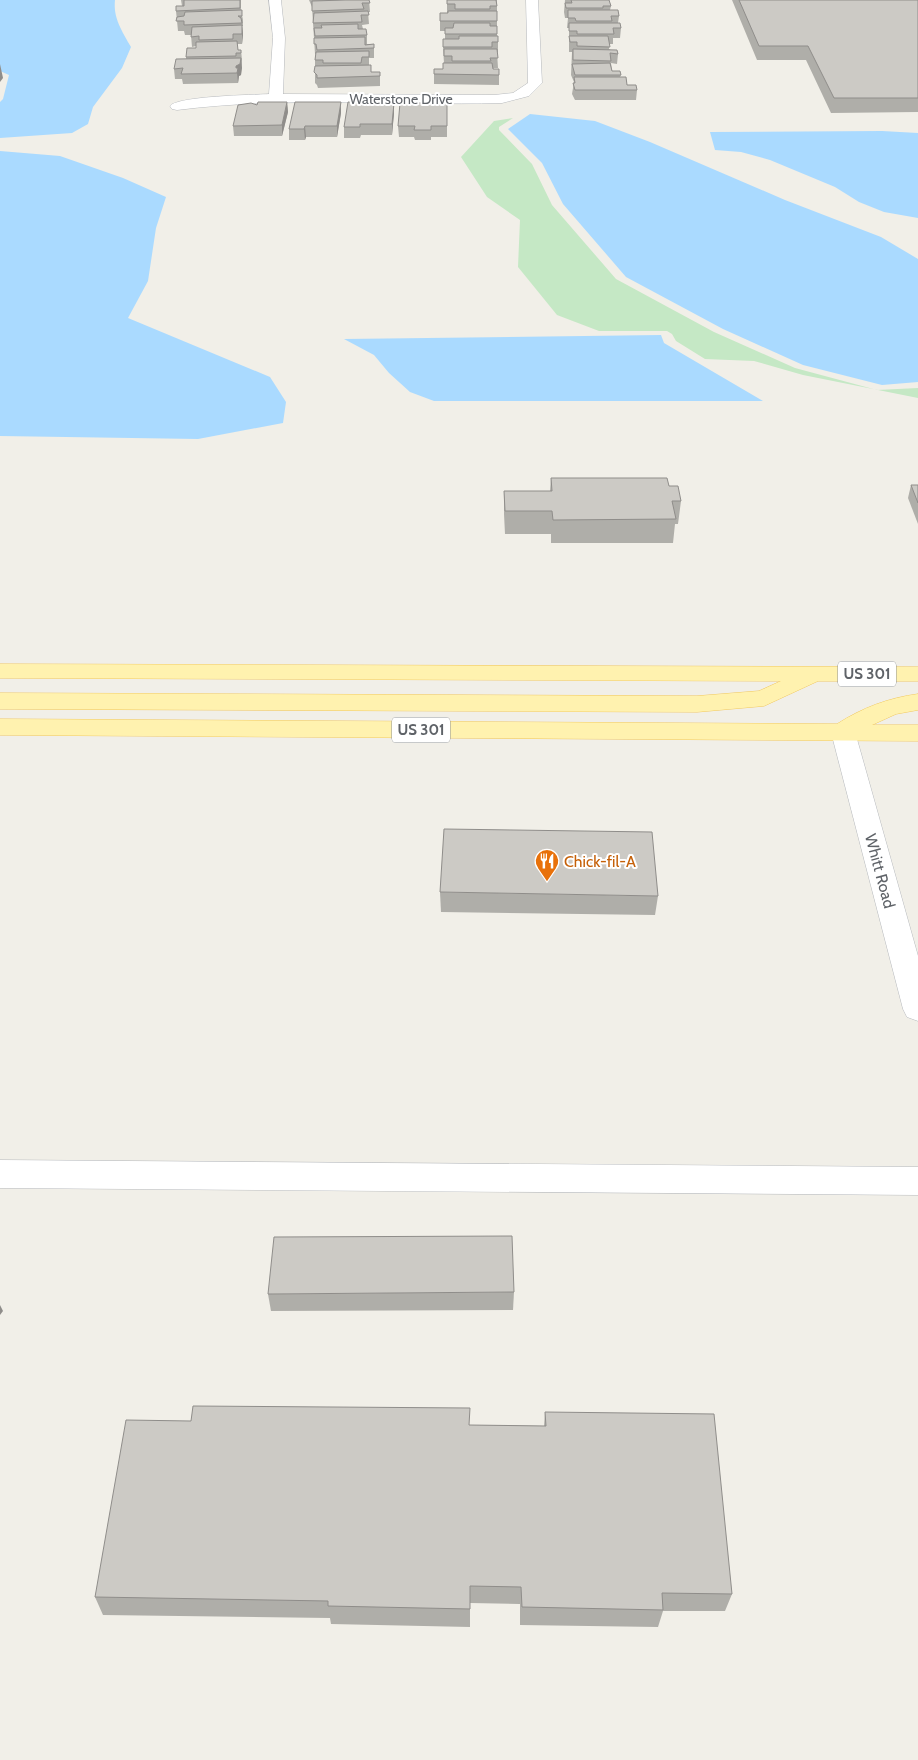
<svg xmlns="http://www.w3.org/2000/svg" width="918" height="1760" font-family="Cabin,sans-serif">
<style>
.green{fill:#c5e8c5}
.water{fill:#aadaff}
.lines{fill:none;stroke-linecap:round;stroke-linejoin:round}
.minor-casing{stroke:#b5b8bc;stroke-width:1}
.major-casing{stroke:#f2c960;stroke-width:1}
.minor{fill:#fff;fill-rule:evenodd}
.major{fill:#fff2af;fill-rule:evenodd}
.wall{fill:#afaea9}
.shaded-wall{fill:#8f8d8a}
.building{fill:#cccac5;stroke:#8f8d8a}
.labels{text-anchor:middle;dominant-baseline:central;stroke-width:4;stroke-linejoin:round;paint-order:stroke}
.far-street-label{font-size:14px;fill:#5f6368;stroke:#fff}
.shield{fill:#fff;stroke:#8f9295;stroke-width:1}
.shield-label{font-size:15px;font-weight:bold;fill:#5f6368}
.food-label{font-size:16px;fill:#c56008;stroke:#fff;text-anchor:start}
.street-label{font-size:16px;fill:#5f6368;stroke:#fff}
</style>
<rect width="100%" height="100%" fill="#f1efe8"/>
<!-- green -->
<path class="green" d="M513,118L499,127V130L532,164L552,205L616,279L714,332L795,368L877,390L918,388V398L803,375L754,361L705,359L676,341L672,334L667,331H599L557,315L518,267L520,220L487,197L461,157L494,121Z"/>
<!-- water -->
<g class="water">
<path d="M0,0H115C113,18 122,31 131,47L122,68L93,107L88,124L72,133L0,138V102L3,99L9,75L0,71Z"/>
<path d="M530,114L595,121L650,142L785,200L881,237L918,259V382L882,385L803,365L723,329L626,277L563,204L542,163L508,129Z"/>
<path d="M882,131L918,133V218L884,212L859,202L835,187L770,160L741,152L715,150L710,132Z"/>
<path d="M0,151L60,156L123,178L166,197L156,228L148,281L128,318L270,377L286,402L283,423L198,439L0,436Z"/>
<path d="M661,335L664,343L763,401H434L410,392L389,373L374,355L344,339Z"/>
</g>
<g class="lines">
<!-- minor casing -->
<g class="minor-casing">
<g id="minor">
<path d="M269,0H281L285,38L283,94L494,95L513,93L528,83L526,0H538L542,83L529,96L502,103C393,106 285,96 177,110L172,109L170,106C178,96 254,95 269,94L273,38Z"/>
<path d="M843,724L852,726L855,732L918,956V1021L907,1017L903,1009L831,732L834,726Z"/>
<path d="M0,1160L918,1167V1195L0,1188Z"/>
</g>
</g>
<!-- major casing -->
<g class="major-casing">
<g id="major">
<path d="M0,664L918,667V681H818L764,706L697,712L0,709V693L697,696L759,691L781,681L0,678Z"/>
<path d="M918,694V710L896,714L872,725H918V741L0,735V719L837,724C862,708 888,698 918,694Z"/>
</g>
</g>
<!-- minor -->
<use href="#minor" class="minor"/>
<!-- major -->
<use href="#major" class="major"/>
</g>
<!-- wall -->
<g class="wall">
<path d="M181,0H241V10L243,20V26H242L243,33L242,44H237L238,50H241L242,60L241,75L239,76L238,83L183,84L182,79H175L174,69L186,59V57L196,48V46L192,47L191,35H185L184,31H178L176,11L184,6H182Z"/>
<path d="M309,0H369L370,12H368L369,24L362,25L363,29L367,35V44H374V58H369V65L371,72H380V86L318,88L317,85L315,83V60L316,54H315L312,7Z"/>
<path d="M447,0H497V36L498,42V52H497L498,68H493L499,75V85L434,84V69H443L444,63L443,47L445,39V31H440V21L447,13Z"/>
<path d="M565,0H609L611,6L610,10L619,16L618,23L621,28L620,38H613V44H609V49L618,54L617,64L611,63L612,71L621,75L620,77L627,85L637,90L636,100H575L572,94L574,82L571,75L572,52H569V28H567L568,18H565L564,12Z"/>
<path d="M732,0H918V112L831,113L806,60H757Z"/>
<path d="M287,102L288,112L282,136H234L233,126L257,105Z"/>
<path d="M341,102V113L337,137H306L305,140H289V129Z"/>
<path d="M394,103V113L392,135H361L360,138H344V127Z"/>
<path d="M447,103V137H431V140H415L414,137H399L398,126Z"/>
<path d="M551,478L669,486L681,501L678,524H675L673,543H551V534H505L504,514V491H550Z"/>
<path d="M911,485H918V524L908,498Z"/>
<path d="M440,892L658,896L655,915L441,912Z"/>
<path d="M514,1292L513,1310L271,1311L268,1294Z"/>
<path d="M545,1412L732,1594L725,1611H663L658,1627L520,1625V1604L470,1603V1627L331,1624L330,1618L103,1615L95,1597L470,1425L544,1426Z"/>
</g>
<!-- shaded-wall -->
<g class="shaded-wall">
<path d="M242,25L243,35L242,44Z"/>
<path d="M241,58L242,68L241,75L239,76L238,83L237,73H236V66Z"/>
<path d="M0,64L3,78L0,82Z"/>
<path d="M287,102L288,112L282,136V125Z"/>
<path d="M341,102V113L337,137V126Z"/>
<path d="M394,103V113L392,135V124Z"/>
<path d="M305,126L306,137L305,140L304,129Z"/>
<path d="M0,1305L3,1311L0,1315Z"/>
</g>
<!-- building -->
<g class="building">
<path d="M184,0H240V8L176,11V6H184Z"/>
<path d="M345,0H369L370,3H362L364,9L312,11V1Z"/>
<path d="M447,0H496L497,6H490V9H455V4H447Z"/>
<path d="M571,0H609L611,6H603V8H566L565,3H572Z"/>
<path d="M739,0H918V98H834L808,46H759Z"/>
<path d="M242,10V16H238L241,18L242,23L184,25V21H176L177,17L184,16L185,12Z"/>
<path d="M568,10H618L619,16H611L612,21H576L575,18H568Z"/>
<path d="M368,11L369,15H361L362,22L313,23L314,13Z"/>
<path d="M448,11H497V21H440V13H448Z"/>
<path d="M454,23H490V26H497V34H445V28H453Z"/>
<path d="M569,23H620L621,28H613L614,34H577V31H569Z"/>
<path d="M358,24V29H366L367,35L315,36L314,28H322L321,25Z"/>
<path d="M242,25V34H233V39L199,40V36L191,37L192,27Z"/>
<path d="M459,36H498V42H492V47H443V39H459Z"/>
<path d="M569,36H608L610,47L577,46V42H570Z"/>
<path d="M365,37V45L374,44V48L317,50L316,44H314V38Z"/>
<path d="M237,41L238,50H241V53H236V56L186,57L187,48H196V42Z"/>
<path d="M444,49H497L498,58H490L491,61H452V56H444Z"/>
<path d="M573,49L617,50L618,54L610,53L611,61L573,60Z"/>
<path d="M369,51V57H362L361,63H323V60H315L316,52Z"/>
<path d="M241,58L240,64L236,66V68H238L237,73L181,74L183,68L174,69L176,59Z"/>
<path d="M443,63H492L493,69H499V75L434,74V69H443Z"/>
<path d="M610,63L612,71H620L621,75H575L572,64Z"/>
<path d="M371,65V72H380V76L317,78V75L314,72L315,66Z"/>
<path d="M574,77H626L627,85H636L637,90H575L573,83H575Z"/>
<path d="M258,102H287L282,125L233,126L238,105L251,103L257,105Z"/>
<path d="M295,102H341L337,126H305L304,129H289Z"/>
<path d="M348,102L394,103L392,124H360V127H344Z"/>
<path d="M400,103H447V126H431V130H414L415,126H398Z"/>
<path d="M551,478H667L669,486H678L681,501H672L676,519L553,520L552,511H505L504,491H552Z"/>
<path d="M911,485H918V503Z"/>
<path d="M444,829L652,832L658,896L440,892Z"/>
<path d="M512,1236L514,1292L268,1294L274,1237Z"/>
<path d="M193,1406L470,1408L469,1425L546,1426L545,1412L714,1414L732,1594L662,1593L663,1610L522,1607L521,1587L470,1586V1609L328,1606V1601L95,1597L126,1420L191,1421Z"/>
</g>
<!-- icons -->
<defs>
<g id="restaurant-pin" transform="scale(1.25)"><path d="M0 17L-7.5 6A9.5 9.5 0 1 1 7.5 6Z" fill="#e8710a" stroke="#fff"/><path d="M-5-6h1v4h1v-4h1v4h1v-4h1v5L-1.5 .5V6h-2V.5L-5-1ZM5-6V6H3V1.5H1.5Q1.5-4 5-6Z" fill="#fff"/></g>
</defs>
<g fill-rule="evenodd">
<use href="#restaurant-pin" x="547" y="861"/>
</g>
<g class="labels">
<!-- far-street labels -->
<g class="far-street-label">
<text x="401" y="99">Waterstone Drive</text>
</g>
<!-- shield labels -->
<g class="shield">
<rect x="838" y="661.5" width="58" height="25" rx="4"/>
<rect x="392" y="717.5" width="58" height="25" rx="4"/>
</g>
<g class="shield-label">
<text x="867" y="674">US 301</text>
<text x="421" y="730">US 301</text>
</g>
<!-- food labels -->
<g class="food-label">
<text x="564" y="861">Chick-fil-A</text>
</g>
<!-- street labels -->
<g class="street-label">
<text transform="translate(880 871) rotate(75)">Whitt Road</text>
</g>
</g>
</svg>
